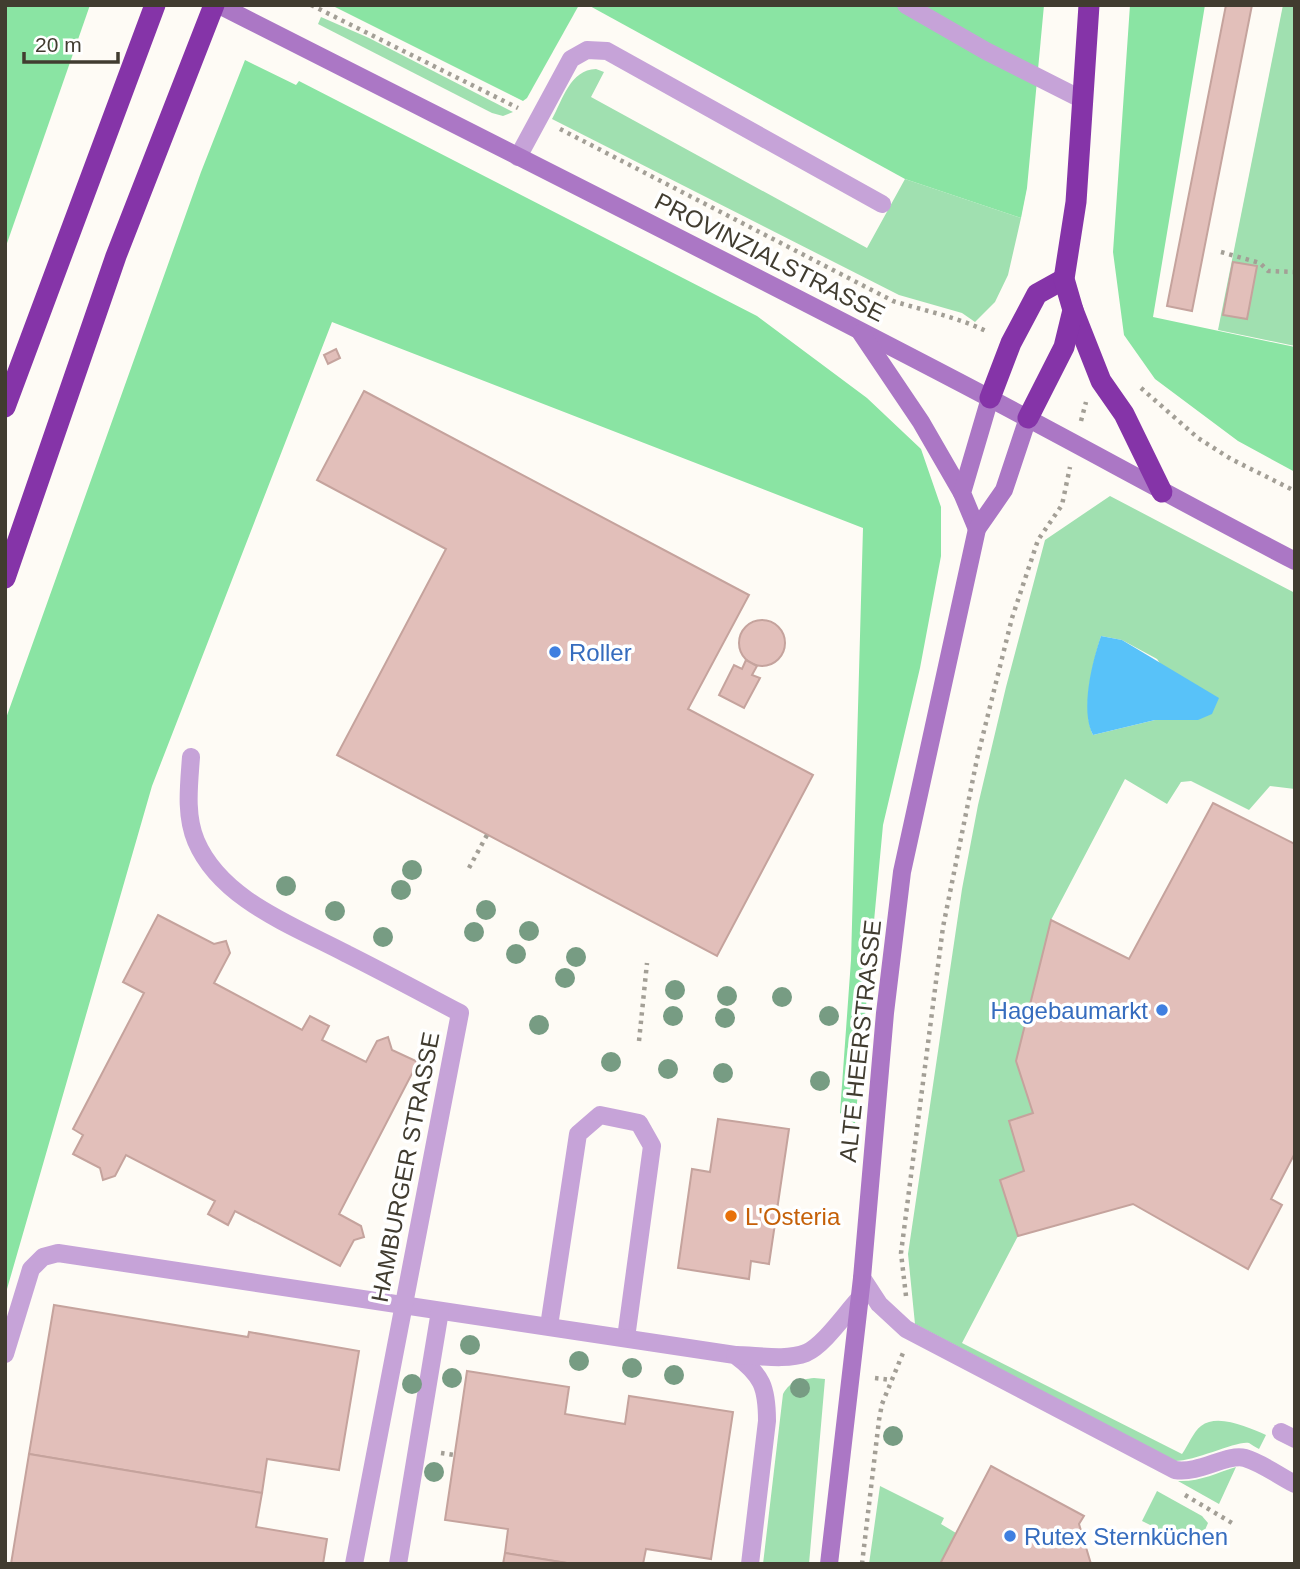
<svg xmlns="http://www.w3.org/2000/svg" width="1300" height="1569" font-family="Arial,sans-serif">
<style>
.green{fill:#a0e0b0;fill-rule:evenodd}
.forest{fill:#8ae4a3}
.water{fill:#58c2f9}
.building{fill:#e2bfba;stroke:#c5a39d;stroke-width:2}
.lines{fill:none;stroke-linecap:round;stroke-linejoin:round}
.path{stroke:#a39f96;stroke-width:4.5;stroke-dasharray:3.5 5;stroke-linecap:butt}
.lane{stroke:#c6a3d8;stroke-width:18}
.street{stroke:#c6a3d8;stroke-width:18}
.secondary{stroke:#ab77c5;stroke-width:18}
.highway{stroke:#8534a8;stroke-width:21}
.tree{fill:#779c83}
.shop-dot{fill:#3f7fe0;stroke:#fff;stroke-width:2.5}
.food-dot{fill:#e8710a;stroke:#fff;stroke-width:2.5}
.labels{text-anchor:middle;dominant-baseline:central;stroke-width:7;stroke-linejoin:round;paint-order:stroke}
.street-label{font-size:24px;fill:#413c30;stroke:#fff}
.shop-label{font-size:24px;fill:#366cbe;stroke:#fff;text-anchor:start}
.food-label{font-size:24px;fill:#c56008;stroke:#fff;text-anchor:start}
</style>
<rect width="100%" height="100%" fill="#fefbf5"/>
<!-- green -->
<g class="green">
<path d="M1283,5H1295V346L1218,330Z"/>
<path d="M321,17L369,38L513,112L503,116L492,113L318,24Z"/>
<path d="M596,69L604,72L591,97L867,248L905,179L1021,218L1008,275L995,302L975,322L962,313L899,295L552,119C563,99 570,70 596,69Z"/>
<path d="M1110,496L1295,593V789L1270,786L1249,810L1191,781L1181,782L1167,804L1125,779L1051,920L1016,1061L1033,1113L1009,1121L1024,1171L1000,1180L1018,1236L962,1343L1182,1454C1188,1446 1193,1432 1201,1426C1218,1413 1249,1428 1266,1435L1259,1449C1255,1447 1252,1445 1249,1443C1238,1440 1196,1461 1175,1461L915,1324L908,1254L962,889L978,805L1006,687L1045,540ZM1101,636L1122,640L1157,659L1198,720H1155L1093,735C1081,710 1093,662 1101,636Z"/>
<path d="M814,1378L825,1379L809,1564H763L783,1394C791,1380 799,1380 814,1378Z"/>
<path d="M1236,1467L1219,1504L1178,1481C1200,1482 1216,1473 1236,1467Z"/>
<path d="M880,1486L944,1518L941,1524L956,1533L940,1564H869Z"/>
<path d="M1157,1491L1202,1516L1208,1523L1197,1548L1142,1521Z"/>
</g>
<!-- forest -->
<g class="forest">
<path d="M5,5H90L5,249Z"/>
<path d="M331,5H579L527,98L523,101Z"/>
<path d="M588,5H1044L1027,188L1021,218L905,179Z"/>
<path d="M1130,5H1205L1153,317L1295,347V472L1238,441L1155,379L1124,335L1113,252Z"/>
<path d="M245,60L296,85L299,81L757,316L867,398L921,449L941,507V556L920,668L883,825L855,1124L840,1113L851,960L863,528L332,322L152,786L5,1296V721L201,172Z"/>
</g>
<!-- water -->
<path class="water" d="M1101,636L1122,640L1219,698L1212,714L1198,720H1155L1093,735C1080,710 1092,662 1101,636Z"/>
<!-- building -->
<g class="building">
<path d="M1226,5H1252L1192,311L1167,306Z"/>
<path d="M1233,262L1257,266L1247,319L1223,315Z"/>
<path d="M336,349L340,358L328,364L324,355Z"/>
<path d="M364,391L749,595L688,709L813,775L717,956L337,755L446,549L317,480Z"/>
<circle cx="762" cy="643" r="23"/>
<path d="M746,660L757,666L752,675L760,678L744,708L719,695L734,665L742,669Z"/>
<path d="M1213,803L1295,844V1153L1271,1199L1282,1205L1248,1269L1133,1204L1018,1236L1000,1180L1024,1171L1009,1121L1033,1113L1016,1061L1051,920L1129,959Z"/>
<path d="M158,915L214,944L226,941L230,953L214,983L302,1030L310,1016L329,1026L322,1040L366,1062L377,1041L388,1037L392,1050L418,1062L339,1214L361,1226L364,1237L354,1240L340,1266L235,1211L228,1225L208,1214L215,1201L126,1155L115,1176L103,1180L100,1168L73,1154L83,1135L73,1129L144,993L123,982Z"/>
<path d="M718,1119L789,1129L769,1264L751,1261L749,1279L678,1268L692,1169L710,1172Z"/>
<path d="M54,1305L248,1337L249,1332L359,1351L339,1470L267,1459L262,1493L29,1454Z"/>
<path d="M467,1371L569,1387L565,1414L625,1424L629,1396L733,1412L711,1559L646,1549L643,1564H573L505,1553L508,1529L445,1520Z"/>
<path d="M29,1454L262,1493L256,1527L327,1539L323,1564H11Z"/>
<path d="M991,1466L1084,1516L1079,1524L1091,1564H940Z"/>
<path d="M505,1553L573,1564H503Z"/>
</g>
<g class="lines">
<!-- path -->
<g class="path">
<path d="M311,5L518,108"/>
<path d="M560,129L893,301C925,311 958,317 988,332"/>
<path d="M1221,252L1260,263L1268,271L1295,272"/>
<path d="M1141,388L1198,438L1231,459L1295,491"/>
<path d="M1081,421L1086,402"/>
<path d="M469,868L487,835"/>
<path d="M639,1041L647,963"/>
<path d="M906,1296L901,1253L943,927L977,759L1012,618L1038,540L1062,505L1070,467"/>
<path d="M875,1378L892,1380"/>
<path d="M441,1453L454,1455"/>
<path d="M1185,1495L1232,1523"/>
<path d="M862,1564L879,1420L882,1404L903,1353"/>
</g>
<!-- lane -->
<g class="lane">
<path d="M906,5L986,51L1083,100"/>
<path d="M518,157L571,59L587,50L607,51L882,204"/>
<path d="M549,1326L578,1134L600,1115L639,1123L652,1146L626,1338"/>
<path d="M5,1354L31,1269L43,1257L58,1253L735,1355C762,1375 767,1387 767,1421L750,1564"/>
<path d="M735,1355C756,1355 785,1361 806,1353C824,1345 845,1314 859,1299"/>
<path d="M1281,1432L1295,1439"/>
<path d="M398,1564L440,1311"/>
</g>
<!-- street -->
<g class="street">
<path d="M191,757C189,785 185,815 196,841C221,900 294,926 347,954C385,973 422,993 460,1013L354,1564"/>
<path d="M862,1278L879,1304L906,1329L1175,1470C1200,1474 1227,1453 1245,1458C1262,1463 1279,1476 1295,1484"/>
</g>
<!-- secondary -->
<g class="secondary">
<path d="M219,5C465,130 712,253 957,381C1070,440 1181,502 1295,561"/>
<path d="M861,333L921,422L962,493"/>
<path d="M977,529L962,493L990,398"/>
<path d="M829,1564L862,1278L885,1013L902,872L977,529L1004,490L1028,418"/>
</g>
<!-- highway -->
<g class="highway">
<path d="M1073,310L1101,381L1124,414L1162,492"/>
<path d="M990,398L1011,343L1037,294L1064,279"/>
<path d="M5,407L155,5"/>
<path d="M1028,418L1064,347L1073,310L1064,279L1076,202L1089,5"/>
<path d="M5,578L116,256L214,5"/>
</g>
</g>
<!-- trees -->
<g class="tree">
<circle cx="412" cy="870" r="10"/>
<circle cx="286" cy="886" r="10"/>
<circle cx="401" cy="890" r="10"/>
<circle cx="486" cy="910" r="10"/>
<circle cx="335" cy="911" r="10"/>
<circle cx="529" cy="931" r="10"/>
<circle cx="474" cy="932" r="10"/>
<circle cx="383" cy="937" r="10"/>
<circle cx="516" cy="954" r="10"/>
<circle cx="576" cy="957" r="10"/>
<circle cx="565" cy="978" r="10"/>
<circle cx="675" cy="990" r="10"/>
<circle cx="727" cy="996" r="10"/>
<circle cx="782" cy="997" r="10"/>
<circle cx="673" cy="1016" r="10"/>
<circle cx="829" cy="1016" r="10"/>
<circle cx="725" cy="1018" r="10"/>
<circle cx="539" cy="1025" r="10"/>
<circle cx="611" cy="1062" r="10"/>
<circle cx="668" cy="1069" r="10"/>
<circle cx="723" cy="1073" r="10"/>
<circle cx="820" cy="1081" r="10"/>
<circle cx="470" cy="1345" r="10"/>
<circle cx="579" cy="1361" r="10"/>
<circle cx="632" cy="1368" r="10"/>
<circle cx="674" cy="1375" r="10"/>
<circle cx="452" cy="1378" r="10"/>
<circle cx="412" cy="1384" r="10"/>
<circle cx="800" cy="1388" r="10"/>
<circle cx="893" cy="1436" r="10"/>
<circle cx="434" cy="1472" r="10"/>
</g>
<!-- markers -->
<g class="shop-dot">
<circle cx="555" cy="652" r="7"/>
<circle cx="1162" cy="1010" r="7"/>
<circle cx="1010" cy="1536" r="7"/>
</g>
<circle class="food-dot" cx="731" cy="1216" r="7"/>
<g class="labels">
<!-- street labels -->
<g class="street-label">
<text transform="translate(770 257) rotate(27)">PROVINZIALSTRASSE</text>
<text transform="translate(860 1041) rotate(-84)">ALTE HEERSTRASSE</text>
<text transform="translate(405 1167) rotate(-79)">HAMBURGER STRASSE</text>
</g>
<!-- shop labels -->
<g class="shop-label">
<text x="569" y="652">Roller</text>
<text x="1148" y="1010" text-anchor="end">Hagebaumarkt</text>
<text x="1024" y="1536">Rutex Sternküchen</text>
</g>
<!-- food labels -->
<g class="food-label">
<text x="745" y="1216">L'Osteria</text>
</g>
</g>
<!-- border -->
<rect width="1300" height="1569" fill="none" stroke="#413c30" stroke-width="14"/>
<!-- scale -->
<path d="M24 52v10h94v-10" fill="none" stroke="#413c30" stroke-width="3.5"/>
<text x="35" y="52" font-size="21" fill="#413c30" stroke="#ffffff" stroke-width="5" paint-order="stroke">20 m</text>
</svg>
